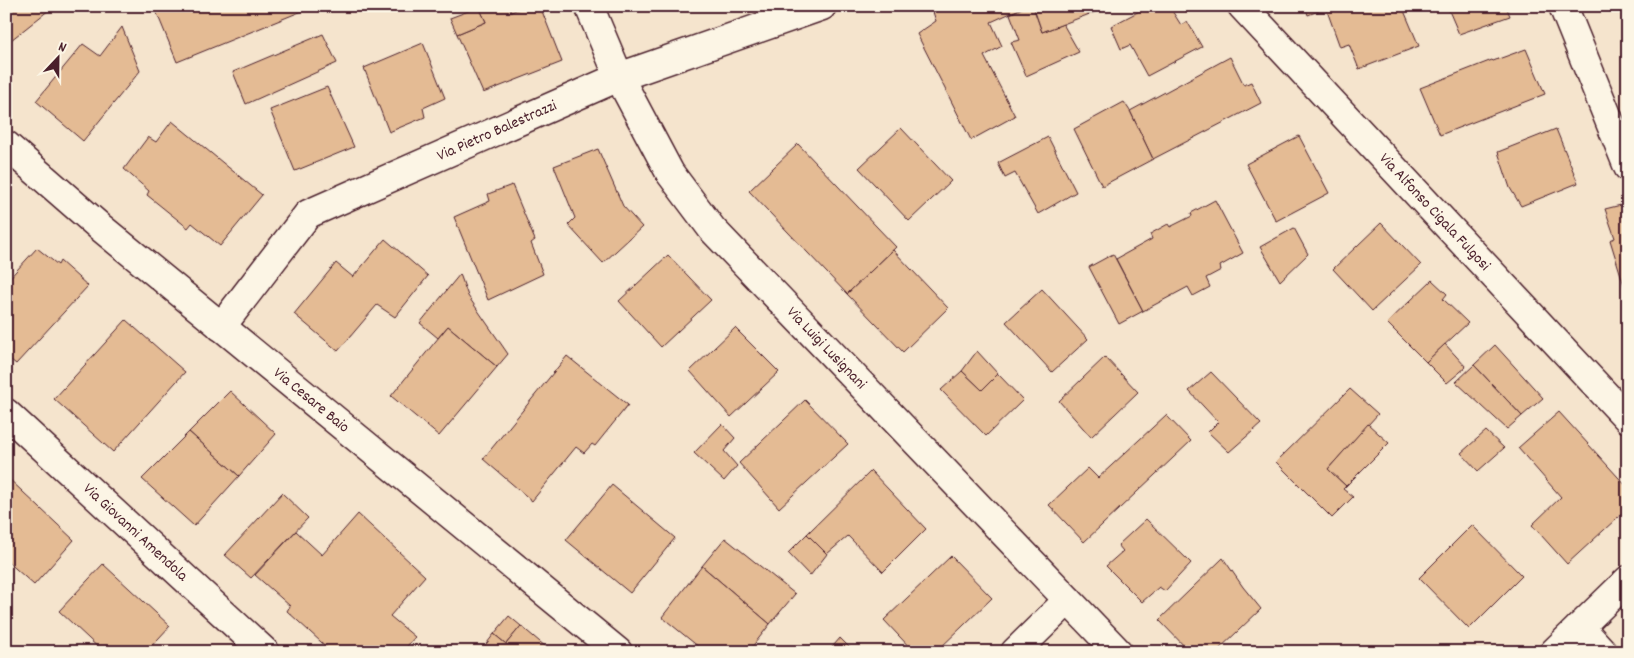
<svg xmlns="http://www.w3.org/2000/svg" width="1634" height="658" font-family="Dekko,sans-serif">
<style>
.building{fill:#e4bb94;stroke:#4a1f2b}
.lines{fill:none;stroke-linecap:round;stroke-linejoin:round}
.minor-casing{stroke:#4a1f2b;stroke-width:31}
.minor{stroke:#fcf5e5;stroke-width:28}
.labels{text-anchor:middle;dominant-baseline:central;stroke-width:5;stroke-linejoin:round;paint-order:stroke}
.street-label{font-size:16px;fill:#4a1f2b;stroke:#fcf5e5}
</style>
<rect width="100%" height="100%" fill="#f5e4cd"/>
<filter id="ink" filterUnits="userSpaceOnUse"><feTurbulence type="fractalNoise" baseFrequency=".02" numOctaves="2"/><feDisplacementMap in="SourceGraphic" scale="10" xChannelSelector="R" yChannelSelector="G"/><feConvolveMatrix kernelMatrix="1 2 1 2 8 2 1 2 1" color-interpolation-filters="sRGB"/></filter>
<g filter="url(#ink)">
<!-- building -->
<g class="building">
<path d="M6,6H54L6,44Z"/>
<path d="M154,6H312V7L177,62Z"/>
<path d="M480,6H509L511,12L525,6H540L562,62L483,93L457,34L486,22L479,7Z"/>
<path d="M509,6H525L511,12Z"/>
<path d="M943,6H1026L991,22L1002,46L984,56L1015,116L971,140L917,34L936,21L933,12Z"/>
<path d="M1026,6H1033L1042,32L1063,24L1079,52L1026,76L1011,42L1020,40L1010,14Z"/>
<path d="M1033,6H1102L1103,9L1042,32Z"/>
<path d="M1149,6H1169L1181,25L1187,21L1202,47L1147,76L1130,45L1121,49L1111,26Z"/>
<path d="M1305,6H1402L1419,46L1359,69L1349,44L1340,47L1326,8L1308,15Z"/>
<path d="M1447,6H1506L1510,16L1459,34Z"/>
<path d="M479,7L486,22L457,34L450,18Z"/>
<path d="M122,27L140,71L83,141L36,101L83,44L100,56Z"/>
<path d="M323,34L337,63L246,104L233,72Z"/>
<path d="M423,43L445,98L423,108L425,117L389,132L364,68Z"/>
<path d="M1526,49L1545,94L1440,135L1420,88L1492,60L1493,61Z"/>
<path d="M1230,57L1244,85L1251,82L1261,103L1153,159L1130,111Z"/>
<path d="M327,87L354,147L295,171L270,110Z"/>
<path d="M1124,102L1130,111L1153,159L1102,186L1074,129Z"/>
<path d="M172,121L262,195L220,246L192,223L188,228L147,195L149,191L124,169L148,137L156,142Z"/>
<path d="M901,128L951,181L909,221L859,168Z"/>
<path d="M1556,129L1578,183L1521,206L1510,188L1498,152Z"/>
<path d="M1299,136L1329,193L1276,221L1246,164Z"/>
<path d="M1048,137L1076,192L1038,214L1015,173L1005,178L998,163Z"/>
<path d="M798,144L896,247L847,294L749,191Z"/>
<path d="M598,149L623,206L642,227L603,263L568,225L575,218L554,166Z"/>
<path d="M512,185L535,240L531,243L543,274L488,300L454,217L490,201L488,194Z"/>
<path d="M1215,200L1243,253L1220,266L1221,270L1206,278L1210,287L1193,296L1188,287L1143,311L1116,259L1152,239L1150,234L1168,224L1170,227L1192,216L1191,213Z"/>
<path d="M1621,205L1624,212L1628,211L1627,295L1610,240L1615,238L1605,209Z"/>
<path d="M1381,223L1421,265L1372,311L1333,269Z"/>
<path d="M1294,228L1308,254L1280,281L1260,247Z"/>
<path d="M385,239L428,276L395,317L377,305L338,351L294,314L336,263L353,277Z"/>
<path d="M37,248L58,265L60,261L88,286L16,364L6,356V282Z"/>
<path d="M893,250L948,308L903,352L847,294Z"/>
<path d="M1113,254L1143,311L1119,324L1089,267Z"/>
<path d="M668,255L711,300L661,347L619,301Z"/>
<path d="M460,274L468,296L508,354L497,367L448,326L438,338L420,323Z"/>
<path d="M1432,280L1447,294L1443,299L1468,323L1426,362L1387,323Z"/>
<path d="M1042,289L1088,339L1052,372L1006,322Z"/>
<path d="M126,320L185,372L113,452L54,399Z"/>
<path d="M448,326L497,367L439,436L391,396Z"/>
<path d="M735,328L779,372L731,417L690,371Z"/>
<path d="M1445,344L1466,367L1447,383L1426,362Z"/>
<path d="M1495,345L1543,398L1522,416L1474,365Z"/>
<path d="M977,351L998,374L982,390L962,371Z"/>
<path d="M567,356L628,405L595,446L592,444L584,453L576,447L532,501L483,459Z"/>
<path d="M1105,357L1138,392L1091,437L1059,401Z"/>
<path d="M1474,365L1522,416L1507,429L1456,382Z"/>
<path d="M962,371L982,390L998,374L1023,400L986,436L941,390Z"/>
<path d="M1211,372L1261,424L1229,452L1208,432L1218,422L1189,391Z"/>
<path d="M1350,389L1378,414L1328,469L1346,486L1343,489L1353,497L1332,518L1276,462Z"/>
<path d="M230,391L276,434L239,476L189,432Z"/>
<path d="M805,400L848,444L779,508L739,463Z"/>
<path d="M1559,412L1628,488V508L1567,564L1532,525L1561,497L1518,448Z"/>
<path d="M1166,415L1191,441L1084,542L1049,505L1088,468L1098,478Z"/>
<path d="M722,424L735,438L724,451L737,466L724,481L694,453Z"/>
<path d="M1368,424L1389,443L1346,486L1328,469Z"/>
<path d="M1486,431L1504,448L1478,471L1461,453Z"/>
<path d="M189,432L239,476L194,526L142,479Z"/>
<path d="M871,471L926,529L883,572L848,536L827,554L807,534Z"/>
<path d="M6,476L74,540L34,585L6,560Z"/>
<path d="M612,485L675,538L630,593L566,540Z"/>
<path d="M282,493L308,518L251,578L225,555Z"/>
<path d="M358,514L425,576L390,616L415,637L402,652H332L287,611L290,606L255,575L296,531L322,555Z"/>
<path d="M1146,519L1191,563L1165,591L1159,587L1142,602L1106,566L1123,551L1118,545Z"/>
<path d="M1472,525L1522,576L1469,629L1419,578Z"/>
<path d="M807,534L827,554L810,576L788,553Z"/>
<path d="M725,538L795,594L770,624L702,566Z"/>
<path d="M951,556L992,598L936,652H914L884,620Z"/>
<path d="M1223,558L1243,587L1261,609L1216,652H1190L1159,620Z"/>
<path d="M103,564L170,626L146,652H103L59,611Z"/>
<path d="M702,566L770,624L748,652H705L662,617Z"/>
<path d="M509,616L521,626L506,644L494,634Z"/>
<path d="M521,626L546,647L542,652H480L494,634L506,644Z"/>
<path d="M840,638L854,652H828Z"/>
<path d="M1275,644L1282,652H1265Z"/>
<path d="M1249,647L1254,652H1244Z"/>
</g>
<g class="lines">
<!-- minor casing -->
<g class="minor-casing">
<g id="minor">
<path id="s1" d="M589,6L619,77L670,173L712,229L1118,652"/>
<path id="s2" d="M1242,6L1628,419"/>
<path d="M1563,6L1628,167"/>
<path id="s3" d="M6,145L100,227L618,652"/>
<path id="s4" d="M221,327L308,214L619,77L822,6"/>
<path id="s5" d="M6,413L265,652"/>
<path d="M1580,627L1603,652"/>
<path d="M1015,652L1068,600"/>
<path d="M1554,652L1628,580"/>
</g>
</g>
<!-- minor -->
<use href="#minor" class="minor"/>
</g>
</g>
<g class="labels">
<!-- street labels -->
<g class="street-label">
<text stroke="none"><textPath href="#s4" startOffset="349">Via Pietro Balestrazzi</textPath></text>
<text stroke="none"><textPath href="#s2" startOffset="282">Via Alfonso Cigala Fulgosi</textPath></text>
<text stroke="none"><textPath href="#s1" startOffset="421">Via Luigi Lusignani</textPath></text>
<text stroke="none"><textPath href="#s3" startOffset="398">Via Cesare Baio</textPath></text>
<text stroke="none"><textPath href="#s5" startOffset="176">Via Giovanni Amendola</textPath></text>
</g>
</g>
<!-- margin -->
<rect width="1634" height="658" fill="none" stroke="#fcf5e5" stroke-width="25"/>
<rect x="12" y="12" width="1609" height="633" fill="none" stroke="#4a1f2b" stroke-width="2" filter="url(#ink)"/>
<!-- north arrow -->
<g transform="translate(58 58) rotate(22)" stroke="#fcf5e5" stroke-width="4" paint-order="stroke">
<path d="M0-4L9 19L0 12L-9 19Z" fill="#4a1f2b"/>
<text y="-8" font-size="14" font-weight="bold" text-anchor="middle" fill="#4a1f2b">N</text>
</g>
</svg>
